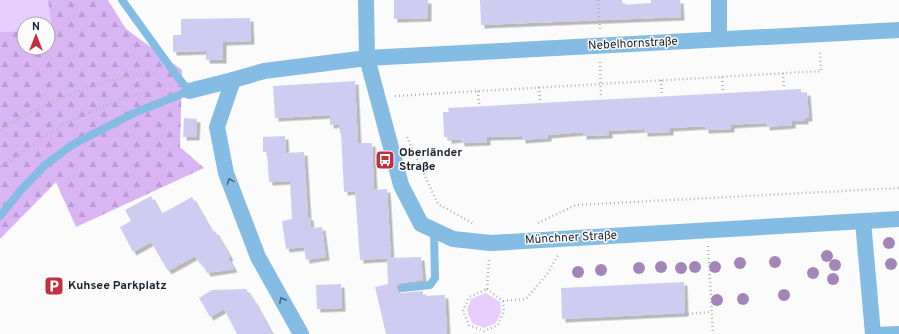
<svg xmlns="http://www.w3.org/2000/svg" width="899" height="334" font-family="Overpass,sans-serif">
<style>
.green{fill:#e8cdfe}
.forest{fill:url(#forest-firs)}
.building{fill:#cecdf1;filter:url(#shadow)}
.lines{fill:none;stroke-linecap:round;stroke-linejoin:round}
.path{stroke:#b3b5b9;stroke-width:2.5;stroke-dasharray:1 3;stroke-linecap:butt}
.lane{stroke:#84bce3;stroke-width:8}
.street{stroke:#84bce3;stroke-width:16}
.tree{fill:#a485b7}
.oneway{stroke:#4b687f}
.labels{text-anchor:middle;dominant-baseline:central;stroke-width:3;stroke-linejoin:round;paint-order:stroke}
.street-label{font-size:12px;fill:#1c232e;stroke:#fbfbfb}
.poi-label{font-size:12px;font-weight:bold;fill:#1c232e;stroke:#fbfbfb;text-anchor:start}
</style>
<defs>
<pattern id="forest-firs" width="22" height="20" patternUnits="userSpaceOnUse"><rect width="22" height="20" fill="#d9b5f4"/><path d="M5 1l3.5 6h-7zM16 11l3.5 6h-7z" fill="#ba9bd2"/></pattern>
<filter id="shadow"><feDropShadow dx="3.5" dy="3.5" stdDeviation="0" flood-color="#0004"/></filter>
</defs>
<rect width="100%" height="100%" fill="#fbfbfb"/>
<!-- green -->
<g class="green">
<path d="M0,0H48L52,31H48V24H24V31L0,32Z"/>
<path d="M486,293L500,302L501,312L496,323L484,328L472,323L467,310L471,299Z"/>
</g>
<!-- forest -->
<path class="forest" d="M48,0H108L126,29L182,70L180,147L204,168L76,227L56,182L0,239V32L24,31V48H48V31H52Z"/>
<!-- building -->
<g class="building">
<path d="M394,0H428V18L394,19Z"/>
<path d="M480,0H622V5L651,3V0H680L681,17L481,25Z"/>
<path d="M250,18L251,41L223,42V60H206V51L173,52V35H181V19Z"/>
<path d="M355,81L358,143H372L374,190L387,189L391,258L360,260L355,191L344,192L341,133H340L339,124L330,125V115L275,118L273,86Z"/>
<path d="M801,89V93L807,92L809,118H805V121H792V125L766,127V123L744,124L731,125V129L705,130V126L670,128V132L644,133V129L609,131V135L583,136V132L548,135V138L522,140V136L487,137V142L461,143V139L448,140V137H444L443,112H449L448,108Z"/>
<path d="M184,118L197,119L196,137H183Z"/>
<path d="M285,136L286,153L304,152L308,217H310L311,228L322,227L326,257L306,260L304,247L286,249L282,221L292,219L290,181L269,182L267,152H263V137Z"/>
<path d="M151,196L161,214L192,197L212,232L215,231L230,257L228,258L234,269L207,273L202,263L200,264L195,256L168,271L151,242L133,252L120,227L131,221L125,210Z"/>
<path d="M421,257L423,280L401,283L397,285V289L399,293H402L423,291V296L445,295L447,334H386L375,287L388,284L387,258Z"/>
<path d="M684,282L685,313L562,319L561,288Z"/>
<path d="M341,284L342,308L317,309L316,285Z"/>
<path d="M246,289L255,303L272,334H237L224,309L210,317L199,298L212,290Z"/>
</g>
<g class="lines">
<!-- path -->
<g class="path">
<path d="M598,0L600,29"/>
<path d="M600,62L601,97"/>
<path d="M783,73L784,88"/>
<path d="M722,77L723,91"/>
<path d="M661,80L662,94"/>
<path d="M539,87L540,101"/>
<path d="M478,91L479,104"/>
<path d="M395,96L821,71L820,50"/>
<path d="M0,130C35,106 118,71 160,73"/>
<path d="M407,137L438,204L474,224"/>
<path d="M0,167L65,123L126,97L146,93"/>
<path d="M538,223L576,205L899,188"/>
<path d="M708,246L713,334"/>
<path d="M487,289L503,301L504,311L498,325L484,331L469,325L463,311L469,297Z"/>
<path d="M487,289L489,259"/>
<path d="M503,301L526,299L548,273L558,255"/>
<path d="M648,317L712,312"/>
</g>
<!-- lane -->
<g class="lane">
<path d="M0,216L21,190L45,165L72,145L134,113L189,91L176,75L122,0"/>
<path d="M402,288L430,285L435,278L434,230"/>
<path d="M873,331L899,330"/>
</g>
<!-- street -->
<g class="street">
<path d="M366,0L367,58L401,185L421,224L453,239L491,243L899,219"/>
<path d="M719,0V39"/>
<path d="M233,80L217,127L226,173L258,257L301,334"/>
<path d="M189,91L233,80L264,71L367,58L899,30"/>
<path d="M863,221L873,334"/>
</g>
</g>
<!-- trees -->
<g class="tree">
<circle cx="889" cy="243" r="6"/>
<circle cx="827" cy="256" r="6"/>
<circle cx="775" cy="262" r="6"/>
<circle cx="740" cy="263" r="6"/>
<circle cx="891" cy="264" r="6"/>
<circle cx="835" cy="265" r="6"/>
<circle cx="661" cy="267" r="6"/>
<circle cx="695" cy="267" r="6"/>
<circle cx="715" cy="267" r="6"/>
<circle cx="639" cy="268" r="6"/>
<circle cx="681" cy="268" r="6"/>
<circle cx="601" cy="270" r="6"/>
<circle cx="578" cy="272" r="6"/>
<circle cx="813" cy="273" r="6"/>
<circle cx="833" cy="279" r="6"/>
<circle cx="784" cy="295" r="6"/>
<circle cx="743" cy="299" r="6"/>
<circle cx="717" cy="300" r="6"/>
</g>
<!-- one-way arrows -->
<defs><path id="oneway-chevron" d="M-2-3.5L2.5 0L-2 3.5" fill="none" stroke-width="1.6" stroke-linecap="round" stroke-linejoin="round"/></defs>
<g class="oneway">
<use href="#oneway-chevron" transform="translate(230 181) rotate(-111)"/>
<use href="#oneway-chevron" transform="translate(282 300) rotate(-119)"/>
</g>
<!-- icons -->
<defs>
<g id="bus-square" transform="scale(1)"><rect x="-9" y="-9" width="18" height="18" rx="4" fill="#c0303e" stroke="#fbfbfb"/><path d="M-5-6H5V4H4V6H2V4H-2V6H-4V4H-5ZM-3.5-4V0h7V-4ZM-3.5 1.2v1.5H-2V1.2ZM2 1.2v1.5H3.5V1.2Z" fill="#fff"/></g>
<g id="parking-square" transform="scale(1)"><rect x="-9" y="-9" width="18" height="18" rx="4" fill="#c0303e" stroke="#fbfbfb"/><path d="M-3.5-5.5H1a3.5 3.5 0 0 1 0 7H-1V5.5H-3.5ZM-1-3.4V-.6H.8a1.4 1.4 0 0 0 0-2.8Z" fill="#fff"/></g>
</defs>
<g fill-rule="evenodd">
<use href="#bus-square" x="385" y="160"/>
<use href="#parking-square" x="54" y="286"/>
</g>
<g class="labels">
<!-- street labels -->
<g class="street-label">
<text transform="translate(633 44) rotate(-3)">Nebelhornstraße</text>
<text transform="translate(571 238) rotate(-3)">Münchner Straße</text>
</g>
<!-- poi labels -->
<g class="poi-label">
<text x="399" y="153">Oberländer<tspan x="399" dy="14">Straße</tspan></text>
<text x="68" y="286">Kuhsee Parkplatz</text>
</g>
</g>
<!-- north arrow -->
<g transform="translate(36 36)"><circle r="19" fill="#fbfbfb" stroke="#a2a5a9"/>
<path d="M0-3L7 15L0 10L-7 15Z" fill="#c0303e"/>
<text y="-6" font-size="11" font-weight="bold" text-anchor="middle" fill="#1c232e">N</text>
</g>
</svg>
